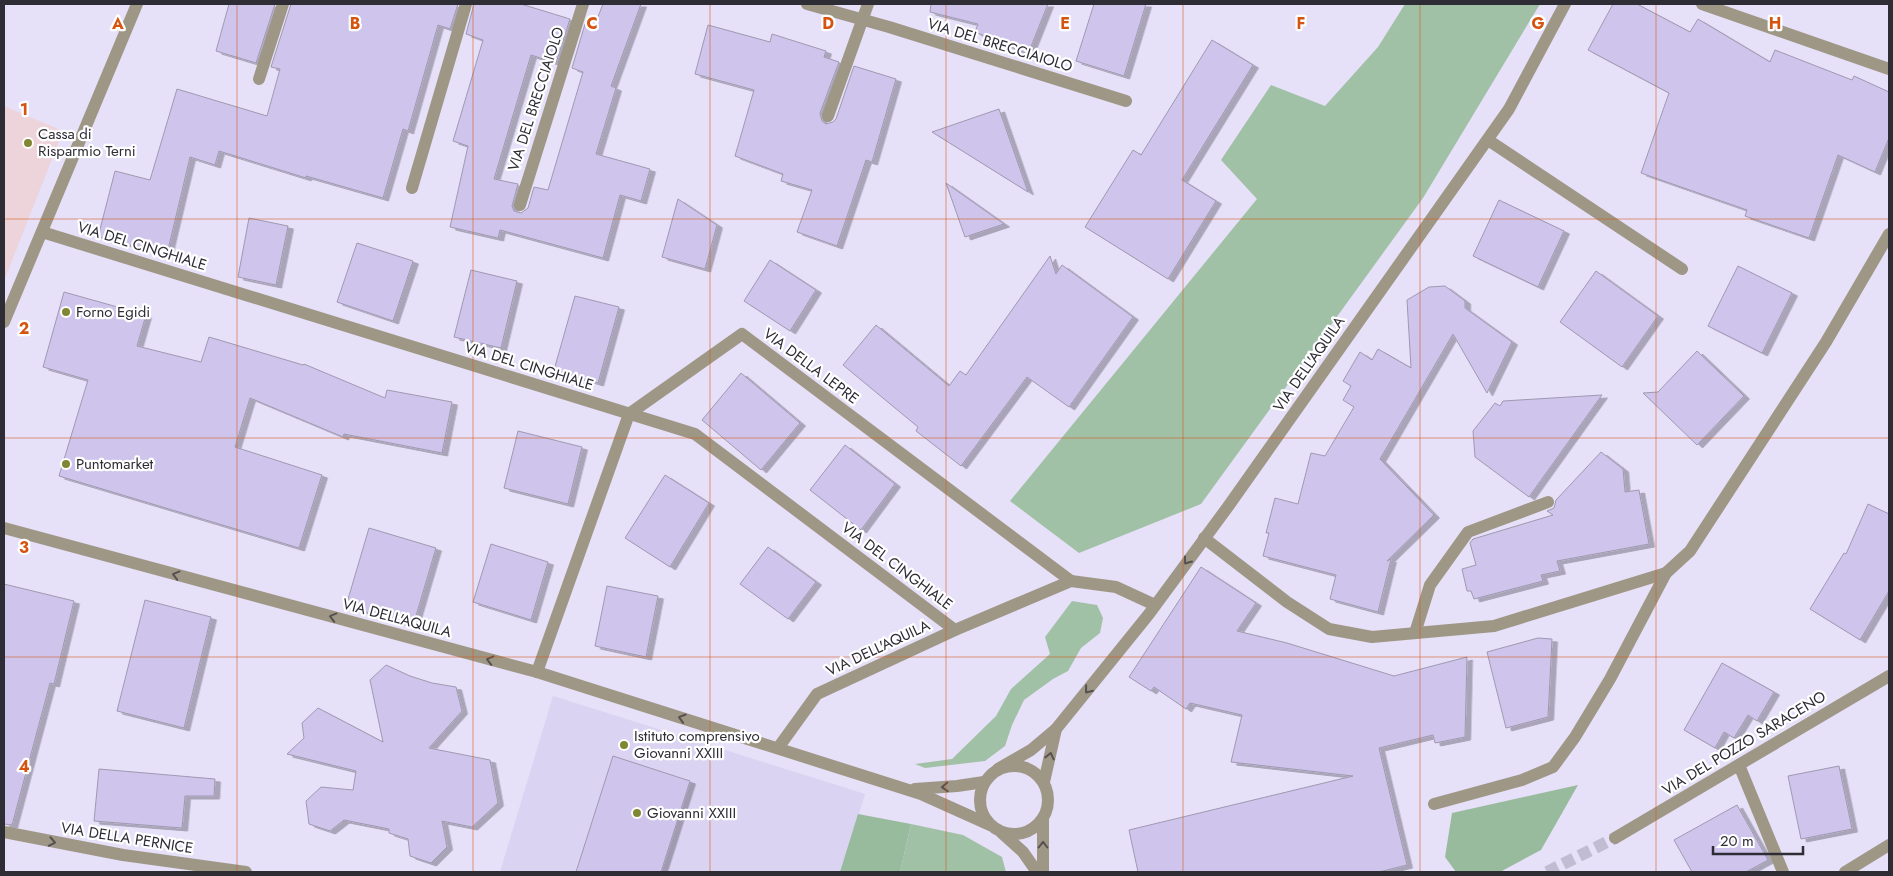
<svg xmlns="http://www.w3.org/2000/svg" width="1893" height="876" font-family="Jost,sans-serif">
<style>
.commercial{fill:#edd3da}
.built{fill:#dad3f1}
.green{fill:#a1c1a6}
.forest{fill:#98bb9e}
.building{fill:#cec4ec;stroke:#9f99b0;filter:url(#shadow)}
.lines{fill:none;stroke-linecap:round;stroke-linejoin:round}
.street-tunnel{stroke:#c1bcd2;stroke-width:12;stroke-dasharray:12 6;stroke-linecap:butt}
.street{stroke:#9f9786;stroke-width:12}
.oneway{stroke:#565151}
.grid{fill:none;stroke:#d55410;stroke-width:1;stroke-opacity:0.55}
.poi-dot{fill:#808631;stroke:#fff;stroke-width:2}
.labels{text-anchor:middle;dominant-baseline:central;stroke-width:4.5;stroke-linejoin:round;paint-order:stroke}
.street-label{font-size:15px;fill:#2e2c35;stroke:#fff}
.poi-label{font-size:15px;fill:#2e2c35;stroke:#fff;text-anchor:start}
.grid-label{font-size:16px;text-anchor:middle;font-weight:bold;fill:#d55410;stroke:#fff;stroke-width:4.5;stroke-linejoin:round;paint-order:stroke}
</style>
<defs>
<filter id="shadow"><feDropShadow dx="5.5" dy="3" stdDeviation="0" flood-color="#0004"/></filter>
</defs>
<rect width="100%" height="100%" fill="#e6e0f9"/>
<!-- commercial -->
<path class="commercial" d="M4,106L63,131L4,281Z"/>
<!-- built -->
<path class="built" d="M553,696L865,794L841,872H500Z"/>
<!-- green -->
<g class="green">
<path d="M1405,4H1540L1423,198L1201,504L1079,553L1010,501L1257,199L1221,160L1271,85L1325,106L1378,47Z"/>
<path d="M1072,601L1097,605L1103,618L1100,633L1081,648L1068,671L1053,679L1024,700L1012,725L1005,746L985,761L925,768L915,764L952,759L996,716L1011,689L1050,654L1045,637Z"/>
<path d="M911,824L963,835L1002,857L1006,872H900Z"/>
</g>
<!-- forest -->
<g class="forest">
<path d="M1578,785L1541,850L1500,872H1456L1445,857L1452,813Z"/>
<path d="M858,814L911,824L900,872H840Z"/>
</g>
<!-- building -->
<g class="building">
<path d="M229,4H275L256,63L216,51Z"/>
<path d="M291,4H458L450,29L438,25L408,131L403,129L383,198L306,176V178L219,151L215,165L190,157L167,254L98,237L115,171L150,180L177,89L267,116L280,69L271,67Z"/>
<path d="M474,4H521L570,19L556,63L531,55L494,179L518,184L512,206L514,211L521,213L528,208L534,187L548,190L583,72L572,68L585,24L594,27L603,4H641L611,86L616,88L596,154L650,169L641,201L620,195L603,258L500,230L498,238L450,227L468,146L453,141L483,40L466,34Z"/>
<path d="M931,4H1048L1028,54L975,32L978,24L930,12Z"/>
<path d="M1094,4H1146L1124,76L1076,61Z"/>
<path d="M1613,4H1637L1690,32L1698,19L1770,62L1775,50L1852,80L1854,76L1889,92V138L1875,172L1838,155L1809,238L1745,216L1747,210L1641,173L1669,93L1588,50Z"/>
<path d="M708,25L770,42L772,34L826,51L824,57L839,62L820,113L822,121L826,124L833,122L836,119L854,66L896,79L872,162L866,160L837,246L797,232L812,190L781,181L783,174L735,156L754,90L695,74Z"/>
<path d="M1212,40L1253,65L1182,180L1216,201L1168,279L1085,227L1133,150L1141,155Z"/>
<path d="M999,109L1028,192L932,132Z"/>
<path d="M946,183L1004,224L965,237Z"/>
<path d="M678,199L717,225L705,269L662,257Z"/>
<path d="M1499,200L1564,231L1538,287L1473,256Z"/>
<path d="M249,218L288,226L276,285L238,277Z"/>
<path d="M357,243L413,261L393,321L337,302Z"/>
<path d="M1050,256L1056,274L1062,265L1133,317L1069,407L1027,377L961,466L916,431L918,427L843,365L876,325L949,386L960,371L966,375Z"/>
<path d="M770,260L816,290L790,331L744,301Z"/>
<path d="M1738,266L1792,293L1762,353L1708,326Z"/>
<path d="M471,270L517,281L501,348L454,337Z"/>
<path d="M1596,271L1658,316L1622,367L1560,322Z"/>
<path d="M1445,286L1465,301V308L1512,342L1487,393L1453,334L1380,459L1434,515L1387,561L1391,559L1378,612L1330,599L1336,575L1263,556L1269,533H1266L1275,498L1298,504L1311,453L1325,456L1354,407L1343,400L1351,386L1343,381L1360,352L1372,360L1378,349L1411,368L1407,300L1429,287Z"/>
<path d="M64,292L146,315L137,346L201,362L209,337L303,365L304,364L385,398L387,390L452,402L442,453L344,434L343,437L250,398L235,447L322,475L299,548L59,476L88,380L43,367Z"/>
<path d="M575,296L619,307L598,383L554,370Z"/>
<path d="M1697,351L1744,396L1697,445L1643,393L1658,392Z"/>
<path d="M741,373L800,423L761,470L702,420Z"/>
<path d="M1602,395L1529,497L1475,457L1473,431L1495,403L1500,406L1503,401Z"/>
<path d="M518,431L582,447L568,504L504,488Z"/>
<path d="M845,445L895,484L861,530L810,490Z"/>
<path d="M1601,452L1623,469L1625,492L1639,490L1649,544L1557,561L1560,571L1541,575L1543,581L1474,599L1471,591H1467L1462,569L1476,565L1470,543L1473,539L1553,515L1547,511L1554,508L1556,500Z"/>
<path d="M665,475L709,503L670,567L625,538Z"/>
<path d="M1868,504L1889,514V591L1860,640L1810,609L1844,553L1846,554Z"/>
<path d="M369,528L436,548L413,626L346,606Z"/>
<path d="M491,544L548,562L531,620L473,602Z"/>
<path d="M768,547L816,582L788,619L740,584Z"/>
<path d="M1201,567L1256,603L1237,631L1287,643L1394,676L1467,657L1465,737L1435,743L1433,735L1379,748L1407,865L1379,872H1138L1129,830L1353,776L1231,762L1242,715L1190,703L1186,709L1154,687L1151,691L1129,677Z"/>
<path d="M4,584L74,601L54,684L50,683L12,825L4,824Z"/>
<path d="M607,586L658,596L646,657L595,646Z"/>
<path d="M145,600L211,617L184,728L117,711Z"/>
<path d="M1538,638L1552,639L1548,717L1506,728L1487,652Z"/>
<path d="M1722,663L1774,692L1757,721L1748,715L1734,738L1724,732L1715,748L1684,730Z"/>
<path d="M386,665L410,676L432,683L456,687L462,711L429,748L490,760L498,803L472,827L442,821L447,847L431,863L410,856L408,839L389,833V829L344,820L330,831L309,824L306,801L321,787L353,790L356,771L287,754L304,738L302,723L318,708L383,742L370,680Z"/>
<path d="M613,756L690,781L661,872H576Z"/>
<path d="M1839,766L1852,829L1801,839L1788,776Z"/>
<path d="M99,769L215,779L214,796H185L182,828L94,821Z"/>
<path d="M1737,805L1768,860L1746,872H1692L1674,840Z"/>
</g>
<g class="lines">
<!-- street-tunnel -->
<path class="street-tunnel" d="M1547,872L1615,838"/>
<!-- street -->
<g class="street">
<path d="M807,4L889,27L1126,101"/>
<path d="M1702,4L1889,69"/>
<path d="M259,79L283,4"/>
<path d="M828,116L868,4"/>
<path d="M1488,140L1682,269"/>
<path d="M412,188L466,4"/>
<path d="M520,205L583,4"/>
<path d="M42,232L695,434L955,630"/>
<path d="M4,322L137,4"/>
<path d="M4,528L537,672L921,794L990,825"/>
<path d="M1204,538L1287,602L1329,629L1372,637L1494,626L1666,573L1690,551L1826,342L1889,234"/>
<path d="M1415,633L1430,585L1468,532L1548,502"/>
<path d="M537,672L629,414L742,334L1071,581"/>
<path d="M778,748L817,694L955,630L1071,581L1116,587L1155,605"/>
<path d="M1739,765L1783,872"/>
<circle cx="1014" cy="800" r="34"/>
<path d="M998,769L1031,750L1056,729L1149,614L1227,508L1509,109L1565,4"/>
<path d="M1044,782L1056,729"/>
<path d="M915,789L957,786L984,782"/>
<path d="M1434,804L1522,780L1553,767L1575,737L1610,679L1666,573"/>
<path d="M4,832L123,855L246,872"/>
<path d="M1002,833L1023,852L1037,872"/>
<path d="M1615,838L1889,676"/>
<path d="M1043,872V818"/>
<path d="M1845,872L1889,845"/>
</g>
</g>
<!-- one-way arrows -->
<defs><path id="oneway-chevron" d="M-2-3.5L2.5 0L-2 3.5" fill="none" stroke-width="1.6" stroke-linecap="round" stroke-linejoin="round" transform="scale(1.25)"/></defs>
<g class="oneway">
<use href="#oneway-chevron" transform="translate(1187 561) rotate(126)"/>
<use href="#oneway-chevron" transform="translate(176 575) rotate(-165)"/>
<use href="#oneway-chevron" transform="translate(333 617) rotate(-165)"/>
<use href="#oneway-chevron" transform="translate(490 660) rotate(-165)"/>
<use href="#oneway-chevron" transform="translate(1088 690) rotate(129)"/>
<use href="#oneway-chevron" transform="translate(682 718) rotate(-163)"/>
<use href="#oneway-chevron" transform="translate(1050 756) rotate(-77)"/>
<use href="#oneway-chevron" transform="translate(945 787) rotate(177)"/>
<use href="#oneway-chevron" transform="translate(52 842) rotate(11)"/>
<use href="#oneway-chevron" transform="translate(1043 845) rotate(-90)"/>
</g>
<!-- grid -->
<path class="grid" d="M237,4V872M473,4V872M710,4V872M946,4V872M1183,4V872M1420,4V872M1656,4V872M4,219H1889M4,438H1889M4,657H1889"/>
<!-- markers -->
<g class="poi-dot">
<circle cx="28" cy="143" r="5"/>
<circle cx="66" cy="312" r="5"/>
<circle cx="66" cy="464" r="5"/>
<circle cx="624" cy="745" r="5"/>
<circle cx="637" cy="813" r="5"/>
</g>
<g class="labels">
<!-- street labels -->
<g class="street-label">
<text transform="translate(1000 45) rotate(17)">VIA DEL BRECCIAIOLO</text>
<text transform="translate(536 99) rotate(-72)">VIA DEL BRECCIAIOLO</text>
<text transform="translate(142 246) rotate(17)">VIA DEL CINGHIALE</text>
<text transform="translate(1309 364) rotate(-55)">VIA DELL'AQUILA</text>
<text transform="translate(529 366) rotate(17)">VIA DEL CINGHIALE</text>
<text transform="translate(811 366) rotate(37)">VIA DELLA LEPRE</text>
<text transform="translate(897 566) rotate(37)">VIA DEL CINGHIALE</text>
<text transform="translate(397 618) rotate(15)">VIA DELL'AQUILA</text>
<text transform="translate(878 648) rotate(-25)">VIA DELL'AQUILA</text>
<text transform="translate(1744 743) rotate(-31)">VIA DEL POZZO SARACENO</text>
<text transform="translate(127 838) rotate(9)">VIA DELLA PERNICE</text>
</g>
<!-- poi labels -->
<g class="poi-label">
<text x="38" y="134">Cassa di<tspan x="38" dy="17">Risparmio Terni</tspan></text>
<text x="76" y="312">Forno Egidi</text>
<text x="76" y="464">Puntomarket</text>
<text x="634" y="736">Istituto comprensivo<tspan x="634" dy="17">Giovanni XXIII</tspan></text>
<text x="647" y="813">Giovanni XXIII</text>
</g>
</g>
<g class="grid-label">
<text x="118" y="29">A</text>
<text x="355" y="29">B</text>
<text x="592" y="29">C</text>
<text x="828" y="29">D</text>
<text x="1065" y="29">E</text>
<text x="1301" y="29">F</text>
<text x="1538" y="29">G</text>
<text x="1775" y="29">H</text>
<text x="24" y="115">1</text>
<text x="24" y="334">2</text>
<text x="24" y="553">3</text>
<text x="24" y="772">4</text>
</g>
<!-- border -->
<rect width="1893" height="876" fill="none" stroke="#2e2c35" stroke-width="10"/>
<!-- scale -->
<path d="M1713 846v8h90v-8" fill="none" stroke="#2e2c35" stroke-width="2.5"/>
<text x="1720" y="846" font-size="15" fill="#2e2c35" stroke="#ffffff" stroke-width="4" paint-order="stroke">20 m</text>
</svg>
